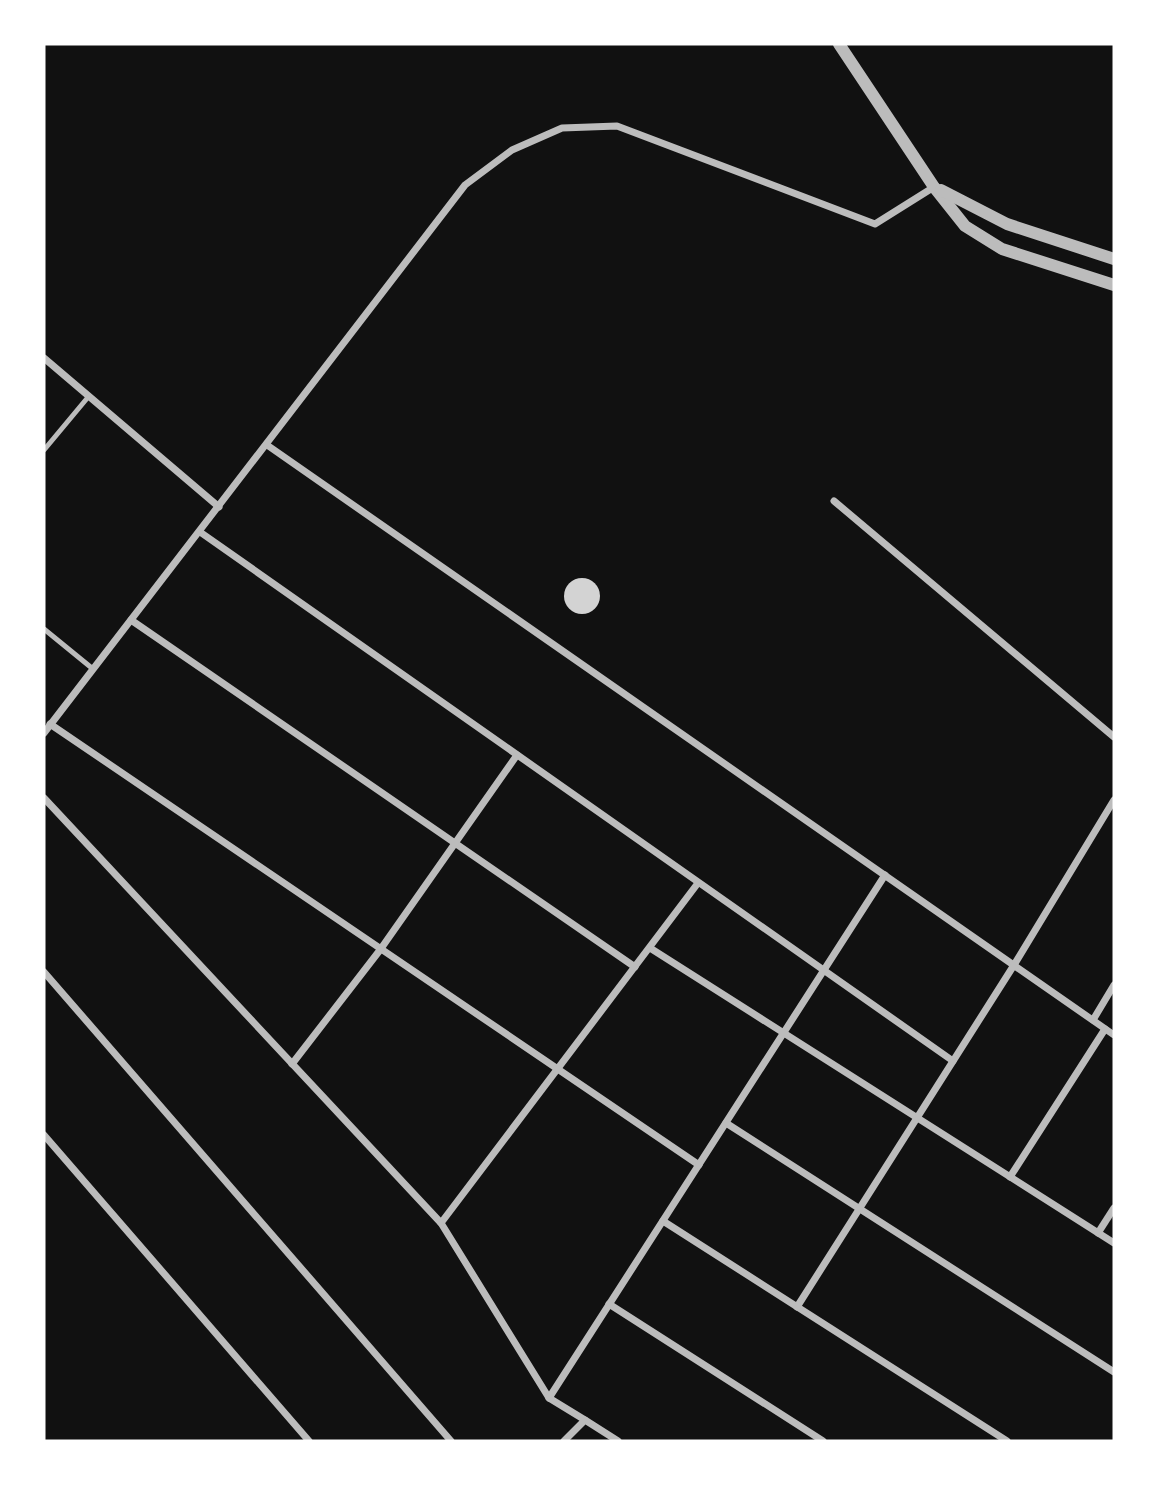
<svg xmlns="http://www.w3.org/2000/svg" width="1158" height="1485" font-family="'Archivo Narrow',sans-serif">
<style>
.building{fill:#d3d3d3}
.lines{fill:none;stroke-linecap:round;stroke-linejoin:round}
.service{stroke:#bcbcbc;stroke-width:5}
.minor{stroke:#bcbcbc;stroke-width:7}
.tertiary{stroke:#bcbcbc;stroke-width:12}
</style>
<rect width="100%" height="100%" fill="#111"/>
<!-- building -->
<circle class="building" cx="582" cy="596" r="18"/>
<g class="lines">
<!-- service -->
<g class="service">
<path d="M44,450L89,396"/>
<path d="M44,629L93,669"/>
</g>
<!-- minor -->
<g class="minor">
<path d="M44,358L219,507"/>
<path d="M267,445L1114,1035"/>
<path d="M834,501L1114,737"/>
<path d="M200,532L953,1061"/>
<path d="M131,620L635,967"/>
<path d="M50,724L699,1165"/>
<path d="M44,733L465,185L512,150L562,128L617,126L875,224L934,187"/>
<path d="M44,798L441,1223L549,1398"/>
<path d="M650,948L1114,1243"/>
<path d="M44,972L451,1441"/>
<path d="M1093,1020L1114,985"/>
<path d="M292,1064L380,950L517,755"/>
<path d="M726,1123L1114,1372"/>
<path d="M44,1135L309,1441"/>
<path d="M1010,1177L1105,1029"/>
<path d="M663,1221L1007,1441"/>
<path d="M441,1223L698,883"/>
<path d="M1098,1233L1114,1208"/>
<path d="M609,1304L823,1441"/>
<path d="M797,1307L1014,965L1114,800"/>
<path d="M585,1420L549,1398L885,875"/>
<path d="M564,1441L585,1420L618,1441"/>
</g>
<!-- tertiary -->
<g class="tertiary">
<path d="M839,44L934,187L965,226L1002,249L1114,285"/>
<path d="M941,190L1007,224L1114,259"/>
</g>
</g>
<!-- border -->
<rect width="1158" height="1485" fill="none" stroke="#ffffff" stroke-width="91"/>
</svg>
